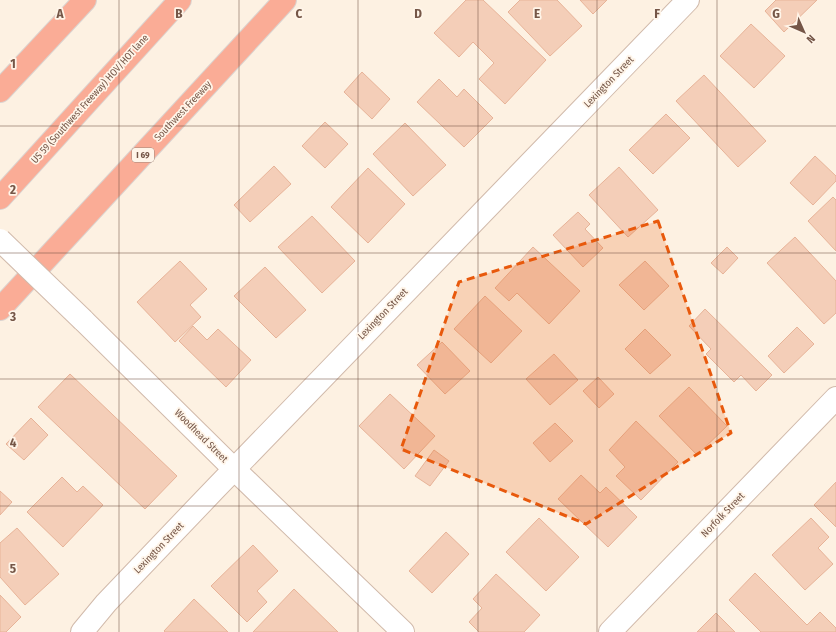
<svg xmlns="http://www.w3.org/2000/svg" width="836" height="632" font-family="'Fira Sans Condensed',sans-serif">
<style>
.building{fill:#f4ceb8;stroke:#e7b398}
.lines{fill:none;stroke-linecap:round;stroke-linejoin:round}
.minor-casing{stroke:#d1baab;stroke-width:24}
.tertiary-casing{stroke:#d1baab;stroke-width:24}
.motorway-casing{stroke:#dbd3cf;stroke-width:24}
.minor{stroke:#fff;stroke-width:22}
.tertiary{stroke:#fff;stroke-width:22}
.motorway{stroke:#faac96;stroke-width:22}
.tertiary-bridge-casing{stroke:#d1baab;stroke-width:24;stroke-linecap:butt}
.tertiary-bridge{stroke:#fff;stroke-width:22}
.marked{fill:#e8590c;fill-opacity:0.2;stroke:#e8590c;stroke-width:3;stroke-dasharray:8 5;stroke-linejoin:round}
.grid{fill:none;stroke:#755647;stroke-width:1;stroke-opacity:0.55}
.labels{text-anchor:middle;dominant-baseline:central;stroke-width:3.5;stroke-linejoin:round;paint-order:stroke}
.shield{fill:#fff5e9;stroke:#9e8678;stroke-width:1}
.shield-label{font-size:9px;font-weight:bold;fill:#755647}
.street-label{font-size:10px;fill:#755647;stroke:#fff5e9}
.grid-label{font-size:13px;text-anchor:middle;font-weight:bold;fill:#755647;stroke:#fff5e9;stroke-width:3.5;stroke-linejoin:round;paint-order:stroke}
</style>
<rect width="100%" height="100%" fill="#fdf1e2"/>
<!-- building -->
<g class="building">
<path d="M466,0H483L546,60L505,104L479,79L494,63L473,42L459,57L434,33Z"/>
<path d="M520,0H557L582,26L550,56L508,12Z"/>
<path d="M580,0H607L593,14Z"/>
<path d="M776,0H817L784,32L765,11Z"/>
<path d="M751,24L785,56L754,88L720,56Z"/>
<path d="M362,72L390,99L372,119L344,92Z"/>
<path d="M704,75L766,141L738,167L676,101Z"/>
<path d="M439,79L457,97L464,89L493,118L464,147L417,102Z"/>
<path d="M666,114L690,138L653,174L629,150Z"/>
<path d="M325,122L348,144L325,168L302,146Z"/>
<path d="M405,123L446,165L413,196L373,154Z"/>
<path d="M815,156L836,176V181L813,205L790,183Z"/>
<path d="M274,166L291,184L250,222L234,205Z"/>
<path d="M619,167L658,210L628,237L589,195Z"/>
<path d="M368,168L405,204L368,243L331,207Z"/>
<path d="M833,197L836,200V251L808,221Z"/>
<path d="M578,212L590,224L585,229L603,248L583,267L553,235Z"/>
<path d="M312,216L355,261L322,293L278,247Z"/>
<path d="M795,237L836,281V313L824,324L767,263Z"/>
<path d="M533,247L580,291L549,324L517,293L509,301L495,288Z"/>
<path d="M727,247L738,258L723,274L711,263Z"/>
<path d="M180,261L207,289L190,305L201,317L175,342L137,302Z"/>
<path d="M645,261L669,286L644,310L619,285Z"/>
<path d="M265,267L306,310L276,338L234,296Z"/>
<path d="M485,296L522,331L491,363L454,329Z"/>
<path d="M705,309L772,375L756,391L741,375L734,382L706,354L711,349L689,326Z"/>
<path d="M193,326L207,340L218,329L251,360L226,387L179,341Z"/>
<path d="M797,327L814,344L784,373L768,356Z"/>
<path d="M645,329L671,355L650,374L625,349Z"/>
<path d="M442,342L470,371L445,394L417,365Z"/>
<path d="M554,354L578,380L550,405L526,379Z"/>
<path d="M70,374L177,476L145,509L38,407Z"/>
<path d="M598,377L614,394L599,408L583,391Z"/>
<path d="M689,387L727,426L697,455L659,416Z"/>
<path d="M390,394L435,436L404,469L359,426Z"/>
<path d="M31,418L48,435L24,460L6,444Z"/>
<path d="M636,421L678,462L641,500L616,476L625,467L609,450Z"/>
<path d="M555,423L573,441L550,462L533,443Z"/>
<path d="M434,450L449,461L430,486L415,476Z"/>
<path d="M581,475L600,493L606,487L637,517L608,547L558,499Z"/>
<path d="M62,477L77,492L83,486L103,505L63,547L27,512Z"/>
<path d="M836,482V527L814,505Z"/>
<path d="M0,491L12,502L0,515Z"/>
<path d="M539,518L579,557L546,591L506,552Z"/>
<path d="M811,518L829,537L818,548L833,564L805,590L772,555Z"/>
<path d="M17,528L59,574L25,605L0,577V543Z"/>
<path d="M446,532L469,554L432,593L409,571Z"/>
<path d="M253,545L278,571L257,591L267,602L247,622L211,586Z"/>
<path d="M755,573L807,625L820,612L836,628V632H761L729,600Z"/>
<path d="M496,574L540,615L524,632H479L469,622L482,608L473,599Z"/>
<path d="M294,589L338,632H253Z"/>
<path d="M0,595L21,617L6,632H0Z"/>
<path d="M194,599L228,632H165L164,631Z"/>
<path d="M716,613L735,632H697Z"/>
</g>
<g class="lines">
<!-- minor casing -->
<g class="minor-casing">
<g id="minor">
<path d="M82,632L106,603L214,490L688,0"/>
<path d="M610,632L836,398"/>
</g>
</g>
<!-- tertiary casing -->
<g class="tertiary-casing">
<path id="tertiary" d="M83,320L234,469L403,632"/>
</g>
<!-- motorway casing -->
<g class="motorway-casing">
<g id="motorway">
<path d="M0,91L85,0"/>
<path d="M0,198L180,0"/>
<path d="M0,309L285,0"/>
</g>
</g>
<!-- minor -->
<use href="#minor" class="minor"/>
<!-- tertiary -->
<use href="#tertiary" class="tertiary"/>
<!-- motorway -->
<use href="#motorway" class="motorway"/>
<!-- tertiary-bridge casing -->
<g class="tertiary-bridge-casing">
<path id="tertiary-bridge" d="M0,240L83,320"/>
</g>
<!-- tertiary-bridge -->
<use href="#tertiary-bridge" class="tertiary-bridge"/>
</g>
<!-- marked area -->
<path class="marked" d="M658,221L731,433L586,524L401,449L459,282Z"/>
<!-- grid -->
<path class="grid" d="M119,0V632M239,0V632M358,0V632M478,0V632M597,0V632M717,0V632M0,126H836M0,253H836M0,379H836M0,506H836"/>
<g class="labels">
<!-- shield labels -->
<rect class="shield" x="132" y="148" width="22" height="14" rx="3"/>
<g class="shield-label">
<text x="143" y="155">I 69</text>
</g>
<!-- street labels -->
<g class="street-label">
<text transform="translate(609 82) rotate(-46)">Lexington Street</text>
<text transform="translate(90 99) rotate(-48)">US 59 (Southwest Freeway) HOV/HOT lane</text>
<text transform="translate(183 111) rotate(-47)">Southwest Freeway</text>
<text transform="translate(383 314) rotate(-46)">Lexington Street</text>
<text transform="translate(201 436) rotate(45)">Woodhead Street</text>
<text transform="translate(723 515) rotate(-46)">Norfolk Street</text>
<text transform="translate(159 548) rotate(-46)">Lexington Street</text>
</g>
</g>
<g class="grid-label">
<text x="60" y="18">A</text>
<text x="179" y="18">B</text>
<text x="299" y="18">C</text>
<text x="418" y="18">D</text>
<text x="537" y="18">E</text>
<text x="657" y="18">F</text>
<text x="776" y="18">G</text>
<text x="13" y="68">1</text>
<text x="13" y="194">2</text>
<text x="13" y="321">3</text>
<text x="13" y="447">4</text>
<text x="13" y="573">5</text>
</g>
<!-- north arrow -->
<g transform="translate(804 32) rotate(135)" stroke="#fff5e9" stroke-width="3" paint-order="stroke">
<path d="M0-3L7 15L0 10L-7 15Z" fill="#755647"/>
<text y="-6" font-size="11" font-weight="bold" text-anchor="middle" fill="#755647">N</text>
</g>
</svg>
